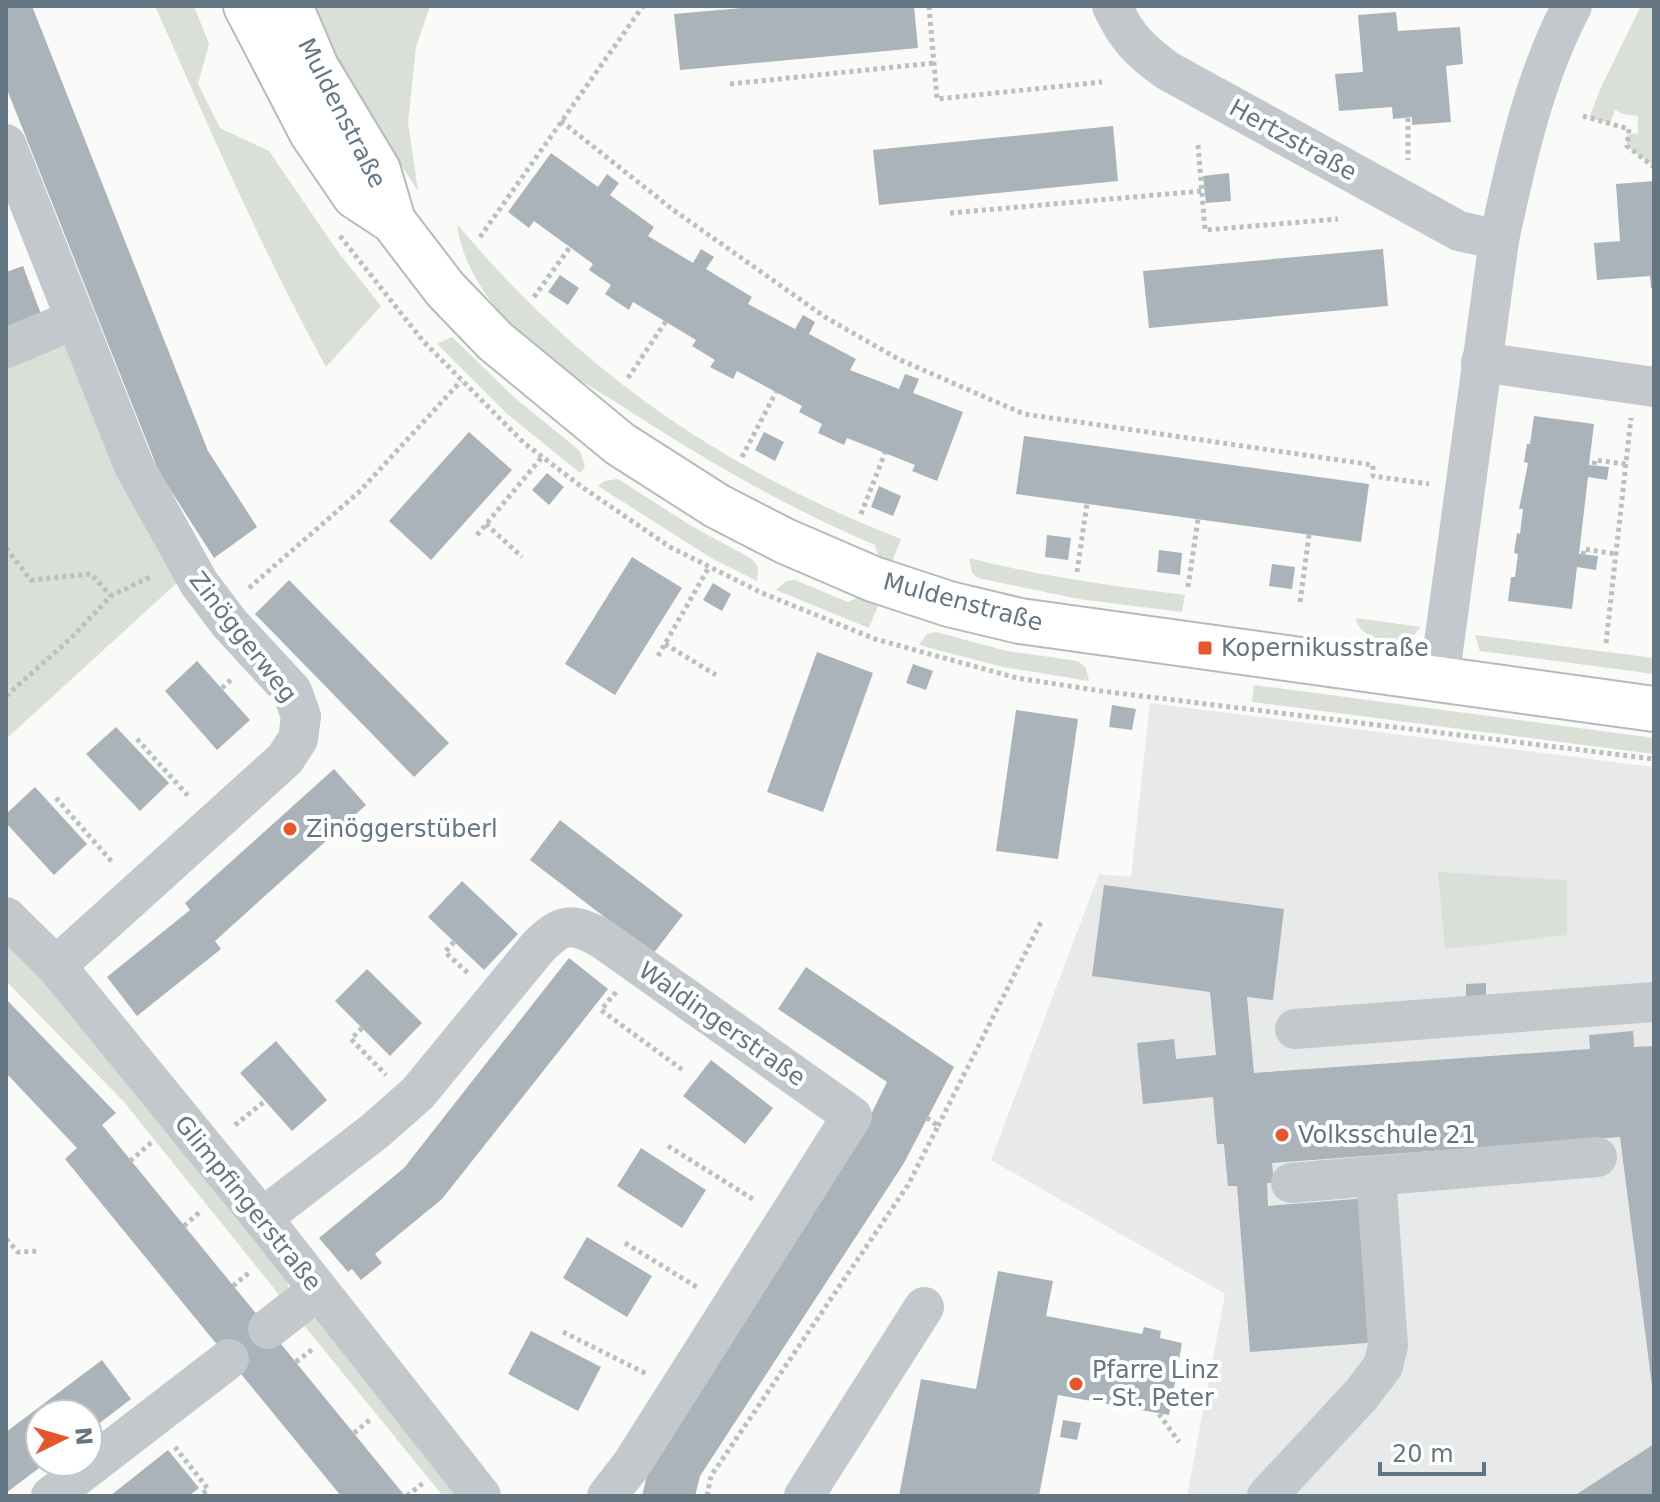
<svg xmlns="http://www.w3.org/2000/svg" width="1660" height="1502" font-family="'DejaVu Sans',sans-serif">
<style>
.built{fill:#e8e9e9}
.green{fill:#dadfd7}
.building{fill:#aab3b9}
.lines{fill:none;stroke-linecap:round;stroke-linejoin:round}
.major-casing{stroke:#b5babe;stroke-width:48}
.path{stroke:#bbbfc2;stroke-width:5;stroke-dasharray:4 4;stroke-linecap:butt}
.minor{stroke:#c3c8cc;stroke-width:40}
.major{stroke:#fff;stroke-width:44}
.poi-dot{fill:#e4572e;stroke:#fff;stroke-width:3}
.labels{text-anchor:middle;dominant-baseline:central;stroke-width:8;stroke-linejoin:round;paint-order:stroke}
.street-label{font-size:24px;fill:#657683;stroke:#fff}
.poi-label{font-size:24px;fill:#657683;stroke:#fff;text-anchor:start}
</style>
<rect width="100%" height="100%" fill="#fafaf8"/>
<!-- built -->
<path class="built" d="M1150,703L1654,767V1496H1187L1225,1294L991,1160L1099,874L1131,877Z"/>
<!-- green -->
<g class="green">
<path d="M155,6H194L209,44L198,84L220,128L269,151L338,252L381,306L326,367C262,250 209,128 155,6Z"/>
<path d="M315,6H430L416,47L408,123L418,191L343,74Z"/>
<path d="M1641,6H1654V167L1627,146V135L1638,133V116L1623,114L1615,110L1610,123L1589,118L1602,85Z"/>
<path d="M457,224C582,373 720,468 901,539L892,562L878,556L875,545C784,506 701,458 619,404C600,392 580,381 562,368C515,336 464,283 457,224Z"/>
<path d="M452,337L514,397L580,451L585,467L580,473L506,413L437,344Z"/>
<path d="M69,346L179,581L6,739V358L41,347Z"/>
<path d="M618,479L693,527L752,559L758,567L757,581L713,559L598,486L604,481Z"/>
<path d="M969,558C1040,576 1112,586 1185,595L1182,612L1079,599L978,578L972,573Z"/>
<path d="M795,580L848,602L861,596L879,603L869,628L776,590L786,581Z"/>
<path d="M1356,618L1421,627C1420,628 1413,636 1412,637C1399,646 1358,640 1356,618Z"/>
<path d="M936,632L1007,651L1078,661L1086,668L1089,681L1003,667L919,645L927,634Z"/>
<path d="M1475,635L1654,658V674L1480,651Z"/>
<path d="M1254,685L1654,738V754L1252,702Z"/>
<path d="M1438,872L1567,880V935L1445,949Z"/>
<path d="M6,939L29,962L284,1272L288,1285L285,1302L124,1102L6,981Z"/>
<path d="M307,1315L320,1319L462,1496H443L298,1318Z"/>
</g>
<!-- building -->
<g class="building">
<path d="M6,6H32L208,451L257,527L214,558L159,472L6,87Z"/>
<path d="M764,6H914L918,48L680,70L674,14Z"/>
<path d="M1396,12L1398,31L1460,27L1463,64L1446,66L1451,122L1412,125V117L1393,119L1392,107L1339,111L1335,74L1363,72L1358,15Z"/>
<path d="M1113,126L1118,181L879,205L873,150Z"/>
<path d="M551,153L598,187L607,174L619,183L610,195L654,227L648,236L693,263L701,249L714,257L706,269L752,297L748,304L795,329L803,315L815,322L809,334L856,359L850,370L899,389L905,374L919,379L913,393L963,412L937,481L912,471L915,465L847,438L844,445L818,433L822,424L799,412L802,406L737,371L733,379L710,367L715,360L692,346L696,340L633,302L629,310L605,294L611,285L589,270L593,264L534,221L529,228L508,212Z"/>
<path d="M1229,173L1231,201L1206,203L1203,176Z"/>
<path d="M1654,181V288H1651L1650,276L1597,280L1594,243L1620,241L1616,184Z"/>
<path d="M1383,249L1388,306L1149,328L1143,271Z"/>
<path d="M23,266L41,314L6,327V272Z"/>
<path d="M560,275L579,288L568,305L548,292Z"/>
<path d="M1534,416L1594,424L1589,465L1609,467L1607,480L1588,477L1579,554L1598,556L1596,570L1577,567L1572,609L1508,601L1511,577H1515L1518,554L1514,553L1517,533L1520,534L1523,509H1519L1528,463L1524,462L1527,444H1530Z"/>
<path d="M469,432L512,470L431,560L389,521Z"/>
<path d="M764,432L784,442L775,461L755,450Z"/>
<path d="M1024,436L1369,484L1361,542L1016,494Z"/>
<path d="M547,473L564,487L549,505L532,490Z"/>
<path d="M879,486L901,496L893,516L871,507Z"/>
<path d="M1047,535L1071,538L1068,560L1045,557Z"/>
<path d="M1159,550L1182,553L1180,575L1157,572Z"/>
<path d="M632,557L682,588L615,695L565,664Z"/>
<path d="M1272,564L1295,567L1292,589L1269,586Z"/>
<path d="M289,580L449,743L414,777L255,614Z"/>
<path d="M713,583L731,594L722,611L703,600Z"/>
<path d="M817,652L873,673L823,812L767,792Z"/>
<path d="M197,661L250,720L217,750L165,691Z"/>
<path d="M913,664L933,671L926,690L906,683Z"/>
<path d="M1112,705L1136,709L1132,730L1109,727Z"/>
<path d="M1016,710L1078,719L1058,859L996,851Z"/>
<path d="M116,727L169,783L140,811L86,754Z"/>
<path d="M334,769L366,805L215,941L221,949L137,1016L107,977L190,910L185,903Z"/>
<path d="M35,787L87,844L54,875L6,823V814Z"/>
<path d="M560,820L683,915L653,954L530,860Z"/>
<path d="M462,881L518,934L484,970L428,917Z"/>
<path d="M1104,885L1284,909L1273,1000L1247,997L1254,1073L1590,1049L1589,1035L1633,1031L1634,1047L1654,1046V1401L1620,1137L1272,1163L1274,1183H1267L1268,1206L1368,1198L1379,1342L1250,1352L1237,1186H1228L1224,1144H1217L1213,1097L1143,1104L1137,1043L1174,1039L1176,1059L1216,1055L1210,992L1092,976Z"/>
<path d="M569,958L608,989L442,1199L375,1254L382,1263L361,1280L352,1269L348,1272L319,1238L404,1168Z"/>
<path d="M806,967L954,1067L904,1163L700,1476L695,1496H642L652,1454L861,1135L887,1082L778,1009Z"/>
<path d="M367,969L422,1023L390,1056L335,1001Z"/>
<path d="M1486,983V1001L1466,1002V984Z"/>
<path d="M6,999L116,1113L102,1125L405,1496H341L65,1159L77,1148L6,1073Z"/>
<path d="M276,1041L327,1100L292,1131L240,1073Z"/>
<path d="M711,1060L773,1108L745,1144L683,1096Z"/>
<path d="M641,1148L706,1190L682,1228L617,1186Z"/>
<path d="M587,1237L652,1276L627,1317L563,1278Z"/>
<path d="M998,1271L1053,1281L1046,1316L1142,1334L1144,1327L1161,1331L1160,1338L1182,1343L1169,1415L1058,1395L1039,1496H899L921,1379L976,1389Z"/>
<path d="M531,1331L601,1367L578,1411L508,1374Z"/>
<path d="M102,1360L131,1399L88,1432V1414H40V1462H47L6,1493V1432Z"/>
<path d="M1063,1420L1081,1423L1077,1440L1060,1437Z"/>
<path d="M1654,1444V1496H1574Z"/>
<path d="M168,1450L199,1488L189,1496H110Z"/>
</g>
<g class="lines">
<!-- major casing -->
<g class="major-casing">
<g id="major">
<path d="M246,6L312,133L355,196L393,221L445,289L495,341L620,444L717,506L785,541L873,579L949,604L1020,621L1654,709"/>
<path d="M290,6L316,67L378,170L393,221"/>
</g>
</g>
<!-- path -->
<g class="path">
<path d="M929,6L937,99L1102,82"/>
<path d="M730,84L934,63"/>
<path d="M1583,116L1629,129L1627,146L1654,167"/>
<path d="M1408,118V160"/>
<path d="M561,121L672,209L825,317L898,359L1010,408L1024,414L1373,465V476L1429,484"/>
<path d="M1198,145L1205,230L1338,219"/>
<path d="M950,213L1202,191"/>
<path d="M340,236L423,341L524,443L582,487L670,547L762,593L875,639L1017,678L1101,691L1654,759"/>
<path d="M480,237L643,6"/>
<path d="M534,297L570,247"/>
<path d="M628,378L666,321"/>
<path d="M742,457L776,392"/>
<path d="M1594,465L1595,460L1626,464"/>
<path d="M861,514L885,453"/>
<path d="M486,524L522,557"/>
<path d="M477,535L542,457"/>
<path d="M6,548L31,580L91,574L111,596"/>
<path d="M1583,555L1584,549L1616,554"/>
<path d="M1077,572L1087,504"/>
<path d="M1188,587L1198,519"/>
<path d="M249,588L359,492L461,381"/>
<path d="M1300,602L1309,535"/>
<path d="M1606,643L1631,418"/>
<path d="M665,644L716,675"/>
<path d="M658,656L709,567"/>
<path d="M222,688L233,678"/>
<path d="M6,696L70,639L111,596L152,576"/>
<path d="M137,739L190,798"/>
<path d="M56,798L113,863"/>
<path d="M454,942L445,952L469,974"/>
<path d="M616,992L601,1010L684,1071"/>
<path d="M362,1028L351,1039L386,1075"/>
<path d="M235,1125L265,1101"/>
<path d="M938,1126L1042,920"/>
<path d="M668,1146L756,1201"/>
<path d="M130,1161L152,1142"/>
<path d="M184,1226L202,1210"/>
<path d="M6,1239L18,1252L39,1251"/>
<path d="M625,1243L700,1289"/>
<path d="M233,1286L251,1271"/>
<path d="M563,1332L647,1374"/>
<path d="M296,1362L314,1348"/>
<path d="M1159,1414L1179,1442"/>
<path d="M354,1433L371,1419"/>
<path d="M175,1447L208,1489L200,1496"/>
<path d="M407,1496L423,1483"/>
<path d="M707,1496L711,1476L908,1185L938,1126L927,1118"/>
</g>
<!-- minor -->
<g class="minor">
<path d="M1112,6C1126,37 1140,51 1168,71L1459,231L1499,240"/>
<path d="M6,144L134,466L199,583L230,624L292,691L301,716L298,739L285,759L56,966"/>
<path d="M6,348L76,319"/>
<path d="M1481,362L1654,387"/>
<path d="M1439,680L1499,240C1516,161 1534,78 1572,6"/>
<path d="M6,917L56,966L262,1218L481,1496"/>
<path d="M1295,1029L1654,1002"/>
<path d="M1291,1183L1597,1157"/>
<path d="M262,1218L375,1131L418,1093L538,947C562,923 571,922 601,938L852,1116L632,1464L607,1496"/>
<path d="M268,1329L318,1290"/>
<path d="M51,1496L229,1359"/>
<path d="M804,1496L924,1307"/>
<path d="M1267,1496L1361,1395L1383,1366L1388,1346L1376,1176"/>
</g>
<!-- major -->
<use href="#major" class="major"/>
</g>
<!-- markers -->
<g class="poi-dot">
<rect x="1197" y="640" width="16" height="16" rx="4"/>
<circle cx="290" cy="829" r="8"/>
<circle cx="1282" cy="1135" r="8"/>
<circle cx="1076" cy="1384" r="8"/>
</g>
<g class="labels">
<!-- street labels -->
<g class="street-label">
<text transform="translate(342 113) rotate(63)">Muldenstraße</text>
<text transform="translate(1293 140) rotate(29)">Hertzstraße</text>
<text transform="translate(963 602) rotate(15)">Muldenstraße</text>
<text transform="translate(243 637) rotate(52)">Zinöggerweg</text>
<text transform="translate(722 1024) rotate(35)">Waldingerstraße</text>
<text transform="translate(248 1203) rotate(51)">Glimpfingerstraße</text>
</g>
<!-- poi labels -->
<g class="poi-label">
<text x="1221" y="648">Kopernikusstraße</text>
<text x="306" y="829">Zinöggerstüberl</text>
<text x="1298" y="1135">Volksschule 21</text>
<text x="1092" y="1370">Pfarre Linz<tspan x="1092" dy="28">– St. Peter</tspan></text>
</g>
</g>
<!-- border -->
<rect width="1660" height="1502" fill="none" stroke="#657683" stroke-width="16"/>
<!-- north arrow -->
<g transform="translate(64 1438) rotate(85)"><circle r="38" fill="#ffffff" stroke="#c1c8cd" stroke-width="2"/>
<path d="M0-6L14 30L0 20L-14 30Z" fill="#e4572e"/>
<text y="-12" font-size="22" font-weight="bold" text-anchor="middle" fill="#657683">N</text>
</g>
<!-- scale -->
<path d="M1380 1462v12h104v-12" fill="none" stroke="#657683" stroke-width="4"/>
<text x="1392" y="1462" font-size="24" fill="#657683" stroke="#ffffff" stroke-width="6" paint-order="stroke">20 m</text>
</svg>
